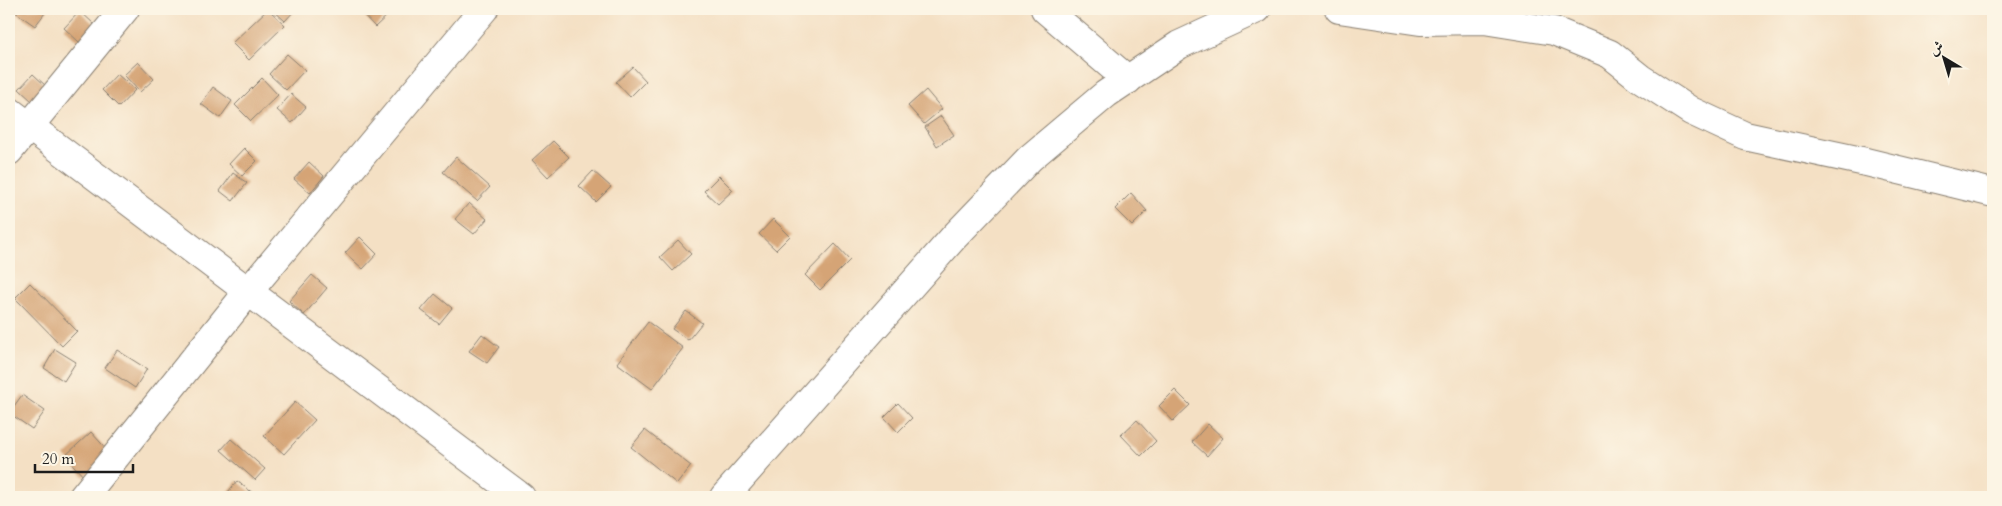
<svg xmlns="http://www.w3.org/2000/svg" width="2002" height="506" font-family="Cardo,Amiri,serif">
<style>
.building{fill:#d5a476}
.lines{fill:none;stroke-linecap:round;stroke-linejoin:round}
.minor-casing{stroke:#887e70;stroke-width:30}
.minor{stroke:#fff;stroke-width:28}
</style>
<rect width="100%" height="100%" fill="#fcf5e5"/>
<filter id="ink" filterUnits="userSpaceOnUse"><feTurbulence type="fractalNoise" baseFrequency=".02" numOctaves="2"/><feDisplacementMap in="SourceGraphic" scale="10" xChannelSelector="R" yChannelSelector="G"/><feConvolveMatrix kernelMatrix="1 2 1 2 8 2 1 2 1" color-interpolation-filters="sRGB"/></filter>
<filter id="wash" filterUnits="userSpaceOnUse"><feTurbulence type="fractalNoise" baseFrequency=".0096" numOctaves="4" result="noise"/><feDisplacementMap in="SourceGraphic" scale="20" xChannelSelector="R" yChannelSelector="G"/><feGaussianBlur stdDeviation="1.12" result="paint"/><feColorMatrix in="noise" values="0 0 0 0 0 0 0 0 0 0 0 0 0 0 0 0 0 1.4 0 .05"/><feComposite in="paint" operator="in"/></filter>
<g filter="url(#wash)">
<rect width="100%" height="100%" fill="#f4e0c4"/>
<g id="blocks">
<!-- building -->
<g class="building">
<path d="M11,9H48L35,26Z"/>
<path d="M268,9L285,25L249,60L232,43Z"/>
<path d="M272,9H296L285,21Z"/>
<path d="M358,9H386L390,13L375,27Z"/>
<path d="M80,11L95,25L79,42L64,28Z"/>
<path d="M287,54L305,70L286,90L269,74Z"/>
<path d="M138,62L154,79L140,92L124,75Z"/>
<path d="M633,67L646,81L630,97L616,82Z"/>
<path d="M33,74L47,87L33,102L19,89Z"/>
<path d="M117,74L135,90L119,107L102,90Z"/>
<path d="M262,78L278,95L251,121L235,105Z"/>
<path d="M213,87L232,101L220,118L201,104Z"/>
<path d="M926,90L942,109L924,124L908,106Z"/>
<path d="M291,94L306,107L292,123L277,110Z"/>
<path d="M941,116L954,135L937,146L925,127Z"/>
<path d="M553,141L569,157L548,177L532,160Z"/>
<path d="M244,148L257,161L242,176L229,164Z"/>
<path d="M456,157L490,187L477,201L443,172Z"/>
<path d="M309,162L324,176L310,193L294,179Z"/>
<path d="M593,171L611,187L596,202L579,186Z"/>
<path d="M233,173L247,183L233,201L220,191Z"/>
<path d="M719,176L733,190L718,204L704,191Z"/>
<path d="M1131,193L1147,211L1132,226L1115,209Z"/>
<path d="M469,203L487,219L474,234L455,219Z"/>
<path d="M773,219L790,236L776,250L759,234Z"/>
<path d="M360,237L377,254L363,269L345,253Z"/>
<path d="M678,240L691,254L673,271L660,257Z"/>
<path d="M835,244L850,260L820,290L805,275Z"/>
<path d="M312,275L327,288L304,315L289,301Z"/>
<path d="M30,283L77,331L62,346L15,298Z"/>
<path d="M435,294L452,308L439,324L421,310Z"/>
<path d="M686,311L702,323L688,340L672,329Z"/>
<path d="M648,322L683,348L652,389L617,363Z"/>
<path d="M482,334L499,347L487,363L469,351Z"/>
<path d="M55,349L76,362L64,381L44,368Z"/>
<path d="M117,350L147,369L135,388L105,368Z"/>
<path d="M1175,390L1190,405L1173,421L1159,406Z"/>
<path d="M22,395L45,411L32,429L9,413Z"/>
<path d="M295,402L315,420L284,454L264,436Z"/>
<path d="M898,403L912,418L898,432L884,417Z"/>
<path d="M1137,420L1156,441L1141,456L1121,435Z"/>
<path d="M1208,424L1223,438L1207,456L1192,442Z"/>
<path d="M645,430L691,466L677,484L631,447Z"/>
<path d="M91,432L110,453L84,477L65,456Z"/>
<path d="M231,439L265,469L255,480L221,450Z"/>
<path d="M237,481L258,497H224Z"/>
</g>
</g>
</g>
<g filter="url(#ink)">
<use href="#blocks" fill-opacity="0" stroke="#887e70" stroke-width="1"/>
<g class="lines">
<!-- minor casing -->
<g class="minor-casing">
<g id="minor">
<path d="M1045,9L1128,80"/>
<path d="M1339,9L1420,21L1484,20L1554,31L1610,54L1640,78L1691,111L1745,136L1866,162L1993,193"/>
<path d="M9,111L521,497"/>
<path d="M9,151L125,9"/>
<path d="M83,497L248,292L484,9"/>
<path d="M724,497L954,237L1030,158L1106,94L1179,45L1257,9"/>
</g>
</g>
<!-- minor -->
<use href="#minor" class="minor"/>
</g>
</g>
<!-- margin -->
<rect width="2002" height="506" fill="none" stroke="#fcf5e5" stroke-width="30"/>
<!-- north arrow -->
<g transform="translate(1944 58) rotate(322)" stroke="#fcf5e5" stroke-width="4" paint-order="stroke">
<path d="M0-4L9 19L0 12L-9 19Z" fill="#1c1c1c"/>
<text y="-8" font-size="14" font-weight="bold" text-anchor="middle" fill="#1c1c1c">ش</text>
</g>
<!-- scale -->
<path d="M35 464v8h98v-8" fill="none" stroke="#1c1c1c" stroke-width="2.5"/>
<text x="42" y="464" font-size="15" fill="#1c1c1c" stroke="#fcf5e5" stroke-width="4" paint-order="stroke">20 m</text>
</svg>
